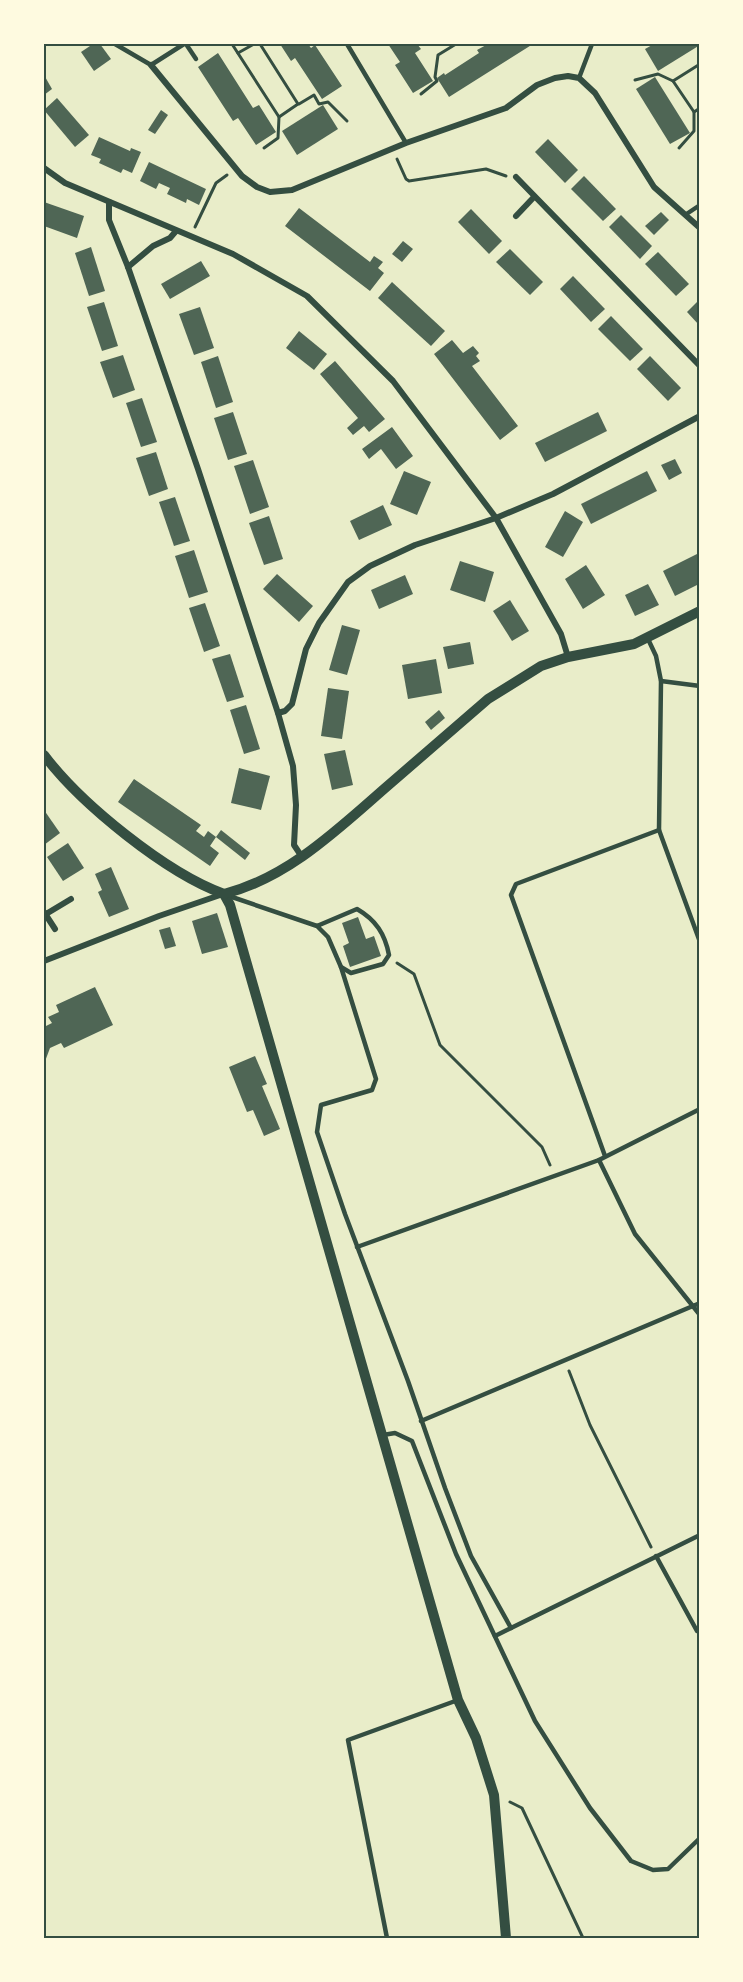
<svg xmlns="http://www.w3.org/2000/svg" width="743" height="1982" font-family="'Space Grotesk',sans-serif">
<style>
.building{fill:#4f6655}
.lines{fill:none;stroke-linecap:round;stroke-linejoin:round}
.path{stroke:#344e41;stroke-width:3}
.service{stroke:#344e41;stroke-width:4.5}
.minor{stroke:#344e41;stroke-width:6}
.tertiary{stroke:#344e41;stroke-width:10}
.neatline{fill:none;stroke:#344e41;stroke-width:2}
</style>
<rect width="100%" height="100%" fill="#e9edc9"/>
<!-- building -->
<g class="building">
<path d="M93,44H100L111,59L94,71L81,52Z"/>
<path d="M280,44H308L311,48L315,45L342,86L322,99L295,58L291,61Z"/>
<path d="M388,44H417L421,49L415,53L433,81L413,93L395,65L400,62Z"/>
<path d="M488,44H533L449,97L437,78L444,73L445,75L479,53L477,50Z"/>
<path d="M654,44H700V45L658,71L645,49Z"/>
<path d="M218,53L253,108L259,105L276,132L256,145L238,118L233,121L198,67Z"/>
<path d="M44,75L52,89L44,95Z"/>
<path d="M655,77L690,133L670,144L636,89Z"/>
<path d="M57,98L89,135L75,147L44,110Z"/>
<path d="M323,105L338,129L297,155L282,131Z"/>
<path d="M161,110L168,115L155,134L148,130Z"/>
<path d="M99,137L130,151L131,148L141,152L132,173L123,169L121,173L99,163L101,159L91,155Z"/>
<path d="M548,139L578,170L565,183L535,152Z"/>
<path d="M149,162L206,189L199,205L187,199L186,203L167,194L170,188L159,183L156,189L140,181Z"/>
<path d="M584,176L616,209L603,221L571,189Z"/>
<path d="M44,202L84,216L77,238L44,226Z"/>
<path d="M299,208L370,262L374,256L383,262L378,268L384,273L370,291L285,226Z"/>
<path d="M471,209L502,241L489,254L458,222Z"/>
<path d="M661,212L669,220L654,235L645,226Z"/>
<path d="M621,215L652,246L640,259L609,227Z"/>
<path d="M403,241L413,249L402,262L392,254Z"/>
<path d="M91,247L105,291L89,296L75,253Z"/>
<path d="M510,249L543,282L530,295L496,262Z"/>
<path d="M658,252L689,284L676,296L645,264Z"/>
<path d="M201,261L210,276L170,299L161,284Z"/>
<path d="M573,276L605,309L591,322L560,289Z"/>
<path d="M392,282L445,331L431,346L378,298Z"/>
<path d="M699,300V325L687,312Z"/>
<path d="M104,302L118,346L102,351L87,307Z"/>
<path d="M200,307L214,348L194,355L179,314Z"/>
<path d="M611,316L643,349L630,361L598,329Z"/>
<path d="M299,331L327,354L314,370L286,348Z"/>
<path d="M452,340L463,353L473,346L479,353L476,356L480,361L472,366L518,426L500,440L434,354Z"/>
<path d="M123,355L135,390L113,398L100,362Z"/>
<path d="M218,356L233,402L216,408L201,362Z"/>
<path d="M650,356L681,388L668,401L637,369Z"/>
<path d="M335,361L385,419L369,432L364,426L353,435L347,428L358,418L320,374Z"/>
<path d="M142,398L157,442L141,447L126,403Z"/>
<path d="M233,412L247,454L228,460L214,418Z"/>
<path d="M598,412L607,431L545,462L535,443Z"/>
<path d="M392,427L413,456L396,469L381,449L369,459L362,449Z"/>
<path d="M156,452L168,489L149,496L136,458Z"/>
<path d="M675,459L682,473L669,480L661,465Z"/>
<path d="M253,460L269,507L250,514L234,466Z"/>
<path d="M404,471L431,482L417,515L390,504Z"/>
<path d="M647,471L657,491L591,524L581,504Z"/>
<path d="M175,497L190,541L174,546L159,502Z"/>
<path d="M383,505L392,525L359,540L350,521Z"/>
<path d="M565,511L583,522L563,557L545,547Z"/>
<path d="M269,516L283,559L264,565L249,523Z"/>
<path d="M194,550L208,592L189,598L175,556Z"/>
<path d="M699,553V584L675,596L663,571Z"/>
<path d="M460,561L494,572L485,602L450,590Z"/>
<path d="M586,565L605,595L583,609L565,579Z"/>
<path d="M277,574L313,606L299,622L263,589Z"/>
<path d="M405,575L413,594L379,609L371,590Z"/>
<path d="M648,584L659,605L635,616L625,595Z"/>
<path d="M510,600L529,631L512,641L493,611Z"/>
<path d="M205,603L220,646L204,652L189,608Z"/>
<path d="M342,625L360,630L347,675L329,670Z"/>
<path d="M470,642L474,664L448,669L443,647Z"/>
<path d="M230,654L244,697L227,702L212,659Z"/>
<path d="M436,659L442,693L408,699L402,665Z"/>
<path d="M328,688L349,691L342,739L321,736Z"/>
<path d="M246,705L260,749L244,754L230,710Z"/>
<path d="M439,710L445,718L431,730L425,722Z"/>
<path d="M345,750L353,785L332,790L324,754Z"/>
<path d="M239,768L270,776L261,810L231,803Z"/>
<path d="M134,779L201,825L196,831L204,837L208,831L216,837L210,846L219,853L210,866L118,802Z"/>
<path d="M44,810L60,833L44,845Z"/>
<path d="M221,830L250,853L245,860L216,837Z"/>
<path d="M68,843L84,868L63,881L47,857Z"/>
<path d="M111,867L129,909L109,917L98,892L102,890L95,874Z"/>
<path d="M217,913L228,947L202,954L192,921Z"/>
<path d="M358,917L366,939L374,936L381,956L350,967L343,946L349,943L342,923Z"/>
<path d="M170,927L176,946L165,949L159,930Z"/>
<path d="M95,987L113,1025L64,1048L61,1043L50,1048L44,1064V1027L52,1023L48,1017L59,1012L56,1005Z"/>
<path d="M255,1056L267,1084L262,1086L280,1129L264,1136L253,1110L247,1112L229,1067Z"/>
</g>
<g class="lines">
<!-- path -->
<g class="path">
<path d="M232,44L279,117L298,104L260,44"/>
<path d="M238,53L254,44"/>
<path d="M700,64L673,81L694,112L700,108"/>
<path d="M635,80L658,74L673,81"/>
<path d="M421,94L437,81L435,77L438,55L456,44"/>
<path d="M299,104L314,95L319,104L328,102L347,121"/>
<path d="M264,148L278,138L279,117"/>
<path d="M679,148L694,131V112"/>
<path d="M397,159L406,179L409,181L486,169L506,176"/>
<path d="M195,227L216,183L227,175"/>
<path d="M397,963L414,974L440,1045L542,1147L550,1165"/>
<path d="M569,1371L590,1425L651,1547"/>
<path d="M510,1802L522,1808L583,1938"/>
</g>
<!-- service -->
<g class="service">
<path d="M115,44L151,65L184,44"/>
<path d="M186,44L196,59"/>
<path d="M347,44L406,143"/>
<path d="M579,78L592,44"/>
<path d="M685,215L700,205"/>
<path d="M648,639L656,656L661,681L659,830L700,942"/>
<path d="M661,681L700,686"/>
<path d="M229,896L317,926L357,909C376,920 385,934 389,955L383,964L351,973L341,967L328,937L317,926"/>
<path d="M341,967L376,1079L372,1090L321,1105L317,1132L345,1214L408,1381L445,1488L471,1556L511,1628"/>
<path d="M605,1156L511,895L516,884L659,830"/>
<path d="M599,1160L635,1234L700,1315"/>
<path d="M357,1247L599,1160L700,1109"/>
<path d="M421,1421L700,1303"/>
<path d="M383,1435L395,1433L412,1441L456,1554L535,1721L590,1808L631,1861L653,1870L668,1869L700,1838"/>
<path d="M656,1556L697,1631"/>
<path d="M495,1636L700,1535"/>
<path d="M387,1938L348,1740L458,1700"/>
</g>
<!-- minor -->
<g class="minor">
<path d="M151,65L242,176L257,187L270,192L292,190L406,143L506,108L537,85L555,78L568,76L579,78L595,93L654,187L700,228"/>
<path d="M44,168L65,183L233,254L307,296L393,381L496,518L561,634L568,657"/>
<path d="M516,177L700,366"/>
<path d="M109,202V220L128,267L198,469L278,713L293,766L296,805L294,845L302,857"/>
<path d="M516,216L534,197"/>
<path d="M128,267L153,246L170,238L176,231"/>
<path d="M278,713L285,711L292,704L306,649L319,623L348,582L370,566L415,545L496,518L553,494L700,416"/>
<path d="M44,912L55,929"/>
<path d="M46,914L71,899"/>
<path d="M44,961L159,916L223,894"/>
</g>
<!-- tertiary -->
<g class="tertiary">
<path d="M44,755C81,804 166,873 224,894"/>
<path d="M224,894L230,905L458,1700L476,1738L494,1795L506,1938"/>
<path d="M224,894C287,878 336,831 384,789C419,759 453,729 488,699L541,666L568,657L634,644L700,611"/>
</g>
</g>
<!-- border -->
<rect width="743" height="1982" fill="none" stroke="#fefae0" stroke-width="90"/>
<rect x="45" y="45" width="653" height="1892" class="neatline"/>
</svg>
